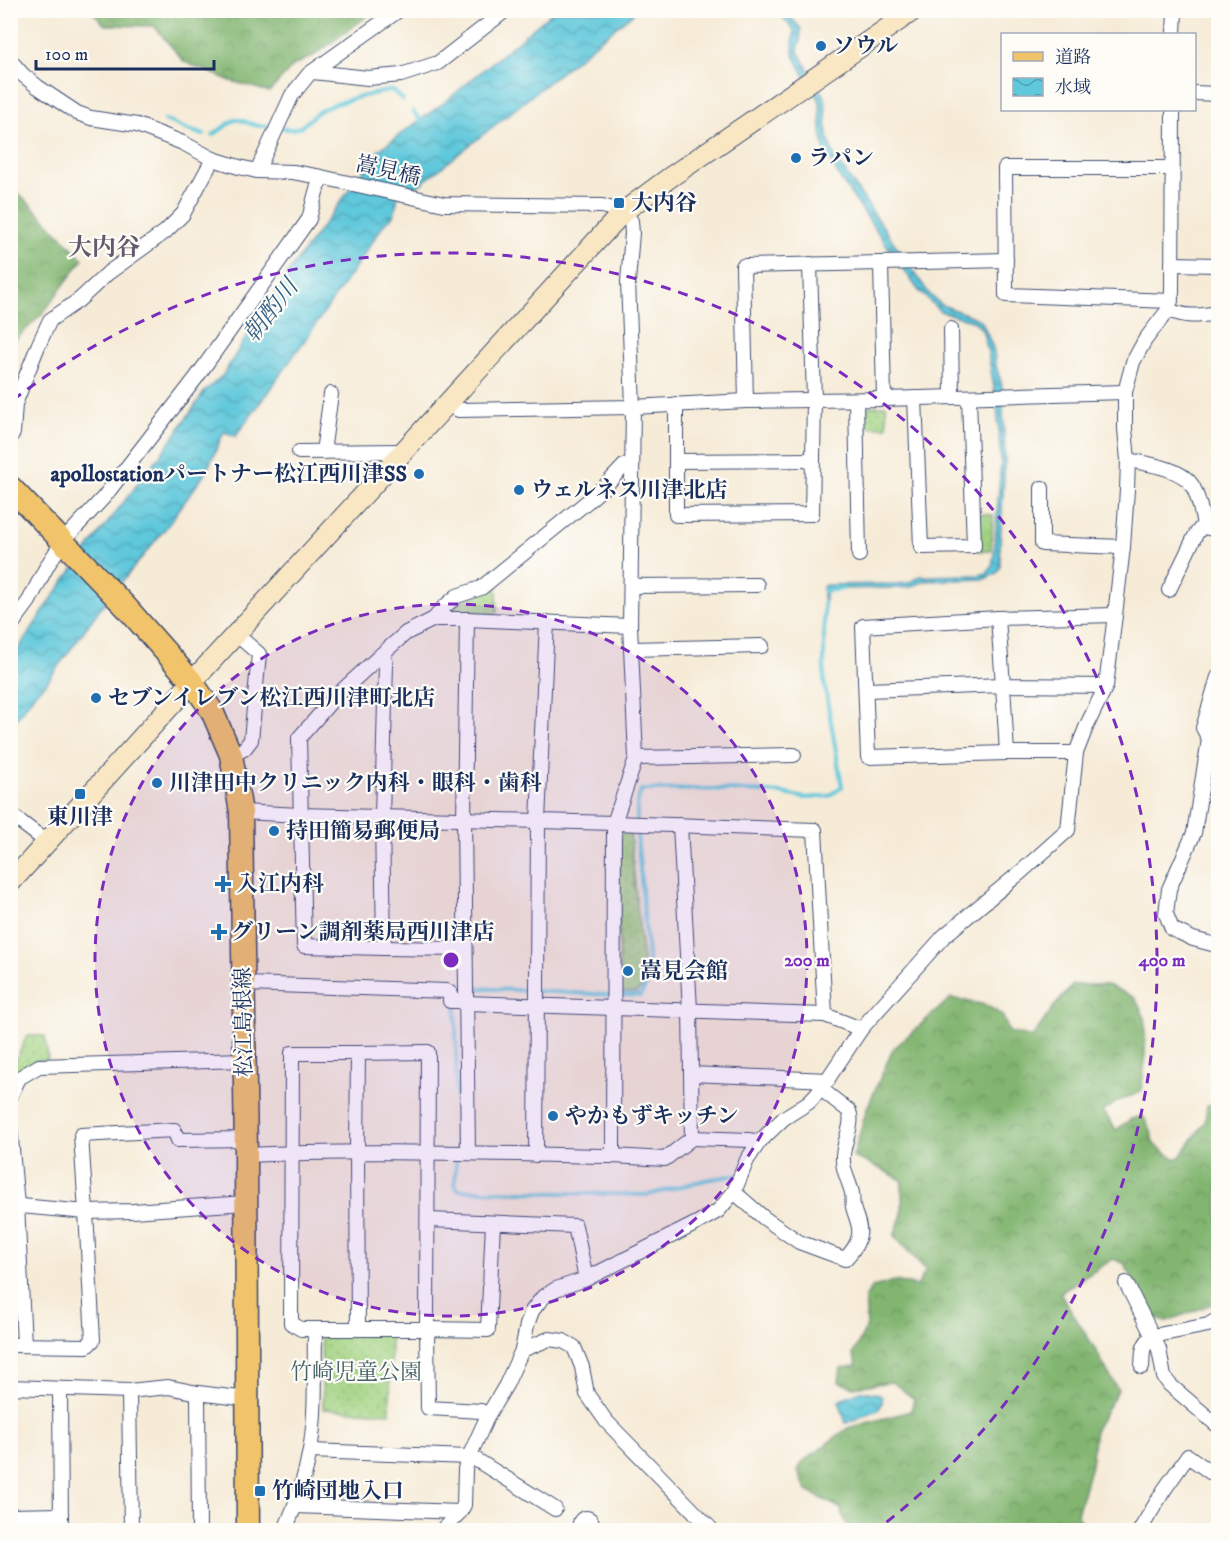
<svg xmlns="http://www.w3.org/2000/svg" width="1229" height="1541" font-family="'IM FELL DW Pica','Noto Serif JP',serif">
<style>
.grass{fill:url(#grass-dots);stroke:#5e8170;stroke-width:1.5}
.forest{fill:url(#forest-crowns);stroke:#4e7267;stroke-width:1.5}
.water{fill:url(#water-waves);stroke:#3d7c9c;stroke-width:1.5}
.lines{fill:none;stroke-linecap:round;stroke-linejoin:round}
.stream{stroke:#5fc8db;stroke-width:4}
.street-casing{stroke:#3c4b70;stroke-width:16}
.secondary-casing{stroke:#3c4b70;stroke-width:22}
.primary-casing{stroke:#3c4b70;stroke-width:25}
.street{stroke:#fff;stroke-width:14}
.secondary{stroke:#f9e7c3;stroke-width:20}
.primary{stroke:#f1c36a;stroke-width:22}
.ring{fill:none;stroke:#7b2cbf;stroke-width:3;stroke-dasharray:10 8}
.poi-dot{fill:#1f6fb2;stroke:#fdfcf7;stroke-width:2}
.labels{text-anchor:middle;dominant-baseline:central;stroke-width:4.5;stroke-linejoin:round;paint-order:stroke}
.poi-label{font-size:22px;font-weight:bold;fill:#1b2f5e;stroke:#fdfcf7;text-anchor:start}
.street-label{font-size:22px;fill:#1b2f5e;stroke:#fdfcf7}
.park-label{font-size:22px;fill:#446069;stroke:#fdfcf7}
.neighbourhood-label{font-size:24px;font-weight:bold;fill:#65596d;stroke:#fdfcf7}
.water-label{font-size:24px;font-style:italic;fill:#2f5d84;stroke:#fdfcf7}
.centre{fill:#7b2cbf;stroke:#fdfcf7;stroke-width:3}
.ring-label{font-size:18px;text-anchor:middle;font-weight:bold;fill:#7b2cbf;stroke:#fdfcf7;stroke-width:4.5;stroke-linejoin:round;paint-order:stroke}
</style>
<defs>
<pattern id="grass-dots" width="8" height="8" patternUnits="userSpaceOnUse" patternTransform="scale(1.5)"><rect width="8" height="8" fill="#a2d382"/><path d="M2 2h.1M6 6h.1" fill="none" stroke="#8bb573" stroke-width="1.8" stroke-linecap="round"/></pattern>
<pattern id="forest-crowns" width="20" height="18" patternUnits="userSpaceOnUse" patternTransform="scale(1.5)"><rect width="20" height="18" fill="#81b570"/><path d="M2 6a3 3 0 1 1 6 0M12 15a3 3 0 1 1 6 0" fill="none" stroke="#69945f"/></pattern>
<pattern id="water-waves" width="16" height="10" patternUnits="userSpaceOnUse" patternTransform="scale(1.5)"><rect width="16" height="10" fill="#5fc8db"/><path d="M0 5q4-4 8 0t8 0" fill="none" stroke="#4ea3b5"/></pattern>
</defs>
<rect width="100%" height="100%" fill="#fdfcf7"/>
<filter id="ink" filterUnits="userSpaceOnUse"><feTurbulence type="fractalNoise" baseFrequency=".0167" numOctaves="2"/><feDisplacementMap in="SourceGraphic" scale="12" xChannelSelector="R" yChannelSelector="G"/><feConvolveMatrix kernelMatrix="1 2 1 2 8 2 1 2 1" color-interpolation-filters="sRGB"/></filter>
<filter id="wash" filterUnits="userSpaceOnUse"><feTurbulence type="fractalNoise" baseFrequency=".008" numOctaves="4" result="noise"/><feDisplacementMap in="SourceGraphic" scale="24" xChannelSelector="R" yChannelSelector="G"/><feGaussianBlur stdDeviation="1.35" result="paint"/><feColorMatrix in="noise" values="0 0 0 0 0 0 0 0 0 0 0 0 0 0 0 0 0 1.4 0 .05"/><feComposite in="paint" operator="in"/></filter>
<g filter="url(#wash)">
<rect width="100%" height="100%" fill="#f6ebd7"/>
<!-- grass -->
<g class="grass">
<path d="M886,405L887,427H861L860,408Z"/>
<path d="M979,514L993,515L991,551H980Z"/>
<path d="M497,581V613L449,614L446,612L450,608Z"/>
<path d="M623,831L630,832L640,936L646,980L641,989L636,993L619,992L618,839Z"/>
<path d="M27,1036H45L48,1059L35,1061L11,1081V1071Z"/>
<path d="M391,1335L390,1413L323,1409L321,1336Z"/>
</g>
<!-- forest -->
<g class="forest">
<path d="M92,11H374L315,55L294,65L269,92L231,81L184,62L154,26L105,25Z"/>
<path d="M11,186L41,215L83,259L43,313L11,344Z"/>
<path d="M1073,985H1108L1135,998L1145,1018V1062L1141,1092L1118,1101L1103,1111L1116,1130L1131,1119L1143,1116L1151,1130L1153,1143L1173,1158H1179L1205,1122L1207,1105L1218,1104V1302L1165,1322L1153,1317L1124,1263L1113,1259L1060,1293L1092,1344L1118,1390L1095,1429L1091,1465L1077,1514L1087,1530H849L840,1508L807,1491L798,1472L801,1463L848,1428L911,1411L914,1399L892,1382L853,1387L839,1382L841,1368L857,1366L853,1354L867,1326L865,1298L873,1287L895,1281L917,1286L926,1270L894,1236L902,1214V1180L871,1164L853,1157L867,1108L893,1049L951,998L986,1005L1002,1015L1009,1032L1032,1038L1052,1009Z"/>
</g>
<!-- water -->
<g class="water">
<path d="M554,11H636L519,106L412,191L400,187L394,215L384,224C337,296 287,366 236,436L224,432L206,472L165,529L99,610L47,682L35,693L11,726V660L55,594L102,530L168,445L205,391L223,375L247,336L256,315L264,310L290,270L379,150L446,101Z"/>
<path d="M777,11H785L801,29L800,42L799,45L798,52L825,97L827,134L834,156L930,295L942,305L976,318L982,322L993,348L996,366L1002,386L1005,459L1000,543V567L997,573L985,579L925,581L910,587L899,588L828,589L825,591V607L823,598V587L825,585L897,584L908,583L921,576L979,575L987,573L992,567L994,554L1001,462L997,405L987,347L982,330L975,322L940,311L919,291L841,180L824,149L821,132L820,101L804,75L793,53L794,30Z"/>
<path d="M861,1391L878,1394L882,1397V1404L878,1410L846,1423L839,1401L846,1397Z"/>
</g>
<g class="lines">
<!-- stream -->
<g class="stream">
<path d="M413,111L422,122"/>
<path d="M165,120L188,130L204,135"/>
<path d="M283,128C304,134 308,116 323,109C345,99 369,95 392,90L403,100"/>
<path d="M213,135L234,120H240L258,126H274"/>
<path d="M824,591L843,589"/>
<path d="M456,994V987L610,995"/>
<path d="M617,995L640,996L650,979L637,835V803L641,790L712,789L781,793L805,798L819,797L829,796L842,787L824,681V602"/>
<path d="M456,1004L457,1150"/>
<path d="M456,1157L455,1184L458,1190L484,1191L648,1195L705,1180L736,1175"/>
</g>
</g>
</g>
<g filter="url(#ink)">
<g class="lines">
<!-- street casing -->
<g class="street-casing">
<g id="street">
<path d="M1174,34L1175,10"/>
<path d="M10,60L23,75L38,87L77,113L91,118L137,125L183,143L213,159L239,167L257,171L293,172L321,177L444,204L602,206L623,212L631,221L632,233L628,282L633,407L630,626L636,758L614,823L613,1156C491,1154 368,1149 246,1155"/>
<path d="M313,72L368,78L401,75L438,63L506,10"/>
<path d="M1194,93L1218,94"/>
<path d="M257,171L292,95L309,74L399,10"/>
<path d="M881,263L1006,260"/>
<path d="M1172,264L1218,265"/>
<path d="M1171,301L1006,295L1005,168H1172"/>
<path d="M1168,310C1189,318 1197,316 1218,313"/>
<path d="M951,329L952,397"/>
<path d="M915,398L921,547L974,546L969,397"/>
<path d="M856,400L859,555"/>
<path d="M746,401L743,266L881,263L884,399"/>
<path d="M676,404V515L812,514L814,400L810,264"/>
<path d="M447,405L459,410L633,407L746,401L884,399L1125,392"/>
<path d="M10,437L13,433L15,404L38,346L50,320L79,300L108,273L165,232L183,214L213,159"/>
<path d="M299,452L404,451"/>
<path d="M323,452L331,394"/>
<path d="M1128,460C1147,464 1183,468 1193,487C1199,498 1201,512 1204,524L1208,528L1218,530"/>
<path d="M676,461L813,460"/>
<path d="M1042,488V544L1123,547"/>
<path d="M631,586L757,585"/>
<path d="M1169,590L1196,534L1204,524"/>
<path d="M998,618L1003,685L1106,686"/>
<path d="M434,619L443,608L457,596L481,588L588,501L604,487L624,466L632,462"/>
<path d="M467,619L464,820L468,1153"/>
<path d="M10,627L29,601L47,566L63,541L104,497L196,378L309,219L316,192L321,177"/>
<path d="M631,649L762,646"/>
<path d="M382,654L386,663L382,818L384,948L464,949"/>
<path d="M1218,677L1203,728L1209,739L1194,833L1169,889L1166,914L1172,929L1193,939L1216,945L1218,944"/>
<path d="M867,690L1003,685L1007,753"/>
<path d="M1076,753H1007L868,757L863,626L998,618L1115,615"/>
<path d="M231,755L244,749L251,740L259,654L236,634"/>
<path d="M636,758L794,755"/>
<path d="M241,812L300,815L614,823L815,830L825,1015"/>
<path d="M10,814L47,842"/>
<path d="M384,948L304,946L299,738L334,698L382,654L406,633L434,619H467L630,626"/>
<path d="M244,984L447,991L450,993V1001H466"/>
<path d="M466,1003L825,1015L861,1029"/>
<path d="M358,1053L428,1052C427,1144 428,1236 427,1329H301L291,1323L292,1053H358L357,1152L358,1329"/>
<path d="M691,1074L828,1080"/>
<path d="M10,1097L19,1078L39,1066L244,1060"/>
<path d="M10,1127L17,1205L24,1344"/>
<path d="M692,1138L750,1140L759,1142"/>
<path d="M536,1155L538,821L547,622"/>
<path d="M613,1156L665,1159L692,1138L690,1010L680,825"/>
<path d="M734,1192L764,1218L799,1242L845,1259C851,1253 858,1244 859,1235C861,1226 855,1216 853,1207C852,1203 853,1198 852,1193C850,1183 843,1172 843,1161C841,1144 855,1126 849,1111L821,1089"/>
<path d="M10,1205L86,1212L133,1211L245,1203"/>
<path d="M429,1220L575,1226L586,1279"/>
<path d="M1126,1283L1159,1349L1164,1377L1170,1385L1218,1426"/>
<path d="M10,1345L87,1346L93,1340L86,1212L81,1135L174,1130L178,1140L246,1139"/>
<path d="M522,1350L549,1339L563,1341L574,1347L582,1367L587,1394L606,1421L712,1530"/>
<path d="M1142,1367C1143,1353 1141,1345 1153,1336L1208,1325L1218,1319"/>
<path d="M10,1387L129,1391L168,1387L198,1393L247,1399"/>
<path d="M60,1389L61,1530"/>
<path d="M129,1391L131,1530"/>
<path d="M198,1393L199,1530"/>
<path d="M488,1415L481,1411L428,1408L427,1329L488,1330L493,1223"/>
<path d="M310,1451L469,1457L475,1459L555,1509"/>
<path d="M295,1506L460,1512"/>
<path d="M10,1516L61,1515"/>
<circle cx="586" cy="1524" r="6"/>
<path d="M285,1530C296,1505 305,1478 310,1450C317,1410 314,1369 315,1329"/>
<path d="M442,1530L460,1512L464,1505L465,1469L469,1457L488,1415L506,1385L522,1350L527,1325L532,1311L542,1298L556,1289L586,1279L697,1223L718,1211L734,1192L747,1160L759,1142L784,1118L809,1102L821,1089L861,1029L944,936L1022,871L1068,830L1076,753L1087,725L1106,686L1115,615L1123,547L1127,490L1128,460L1125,429V392L1133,362L1145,340L1168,310L1172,293L1173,110"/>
<path d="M1140,1530L1164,1490L1188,1456L1210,1472L1218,1464"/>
</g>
</g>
<!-- secondary casing -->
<g class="secondary-casing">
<path id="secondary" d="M10,883L192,682L623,212L669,178L914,10"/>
</g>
<!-- primary casing -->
<g class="primary-casing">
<path id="primary" d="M10,487L126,607L192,682L212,711L231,755L241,812L246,1155L248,1530"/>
</g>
<!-- street -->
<use href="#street" class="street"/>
<!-- secondary -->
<use href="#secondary" class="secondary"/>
<!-- primary -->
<use href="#primary" class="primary"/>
</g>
</g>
<!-- distance rings -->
<circle cx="451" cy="960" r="356" fill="#7b2cbf" fill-opacity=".12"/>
<g class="ring">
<circle cx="451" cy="960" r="356"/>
<path d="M13 400A711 711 0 1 1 879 1528"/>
</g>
<!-- markers -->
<g class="poi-dot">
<circle cx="821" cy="46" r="6"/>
<circle cx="796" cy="158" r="6"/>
<rect x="613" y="197" width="12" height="12" rx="3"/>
<circle cx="419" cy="474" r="6"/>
<circle cx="519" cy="490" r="6"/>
<circle cx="96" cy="698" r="6"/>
<circle cx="157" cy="783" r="6"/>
<rect x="74" y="788" width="12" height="12" rx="3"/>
<circle cx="274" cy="831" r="6"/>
<path d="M220 875h6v6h6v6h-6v6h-6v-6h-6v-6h6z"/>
<path d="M216 923h6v6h6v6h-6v6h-6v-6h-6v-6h6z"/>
<circle cx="628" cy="971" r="6"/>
<circle cx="553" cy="1116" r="6"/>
<rect x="254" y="1485" width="12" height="12" rx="3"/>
</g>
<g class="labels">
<!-- poi labels -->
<g class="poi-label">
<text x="833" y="46">ソウル</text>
<text x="808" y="158">ラパン</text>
<text x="631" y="203">大内谷</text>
<text x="407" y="474" text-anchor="end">apollostationパートナー松江西川津SS</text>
<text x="531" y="490">ウェルネス川津北店</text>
<text x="108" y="698">セブンイレブン松江西川津町北店</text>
<text x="169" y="783">川津田中クリニック内科・眼科・歯科</text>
<text x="80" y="817" text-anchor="middle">東川津</text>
<text x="286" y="831">持田簡易郵便局</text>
<text x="236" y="884">入江内科</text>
<text x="231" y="932">グリーン調剤薬局西川津店</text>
<text x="640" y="971">嵩見会館</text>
<text x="565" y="1116">やかもずキッチン</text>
<text x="272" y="1491">竹崎団地入口</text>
</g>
<!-- street labels -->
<g class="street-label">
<text transform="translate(388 171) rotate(13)">嵩見橋</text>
<text transform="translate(244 1022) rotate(-91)">松江島根線</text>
</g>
<!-- park labels -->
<g class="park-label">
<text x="356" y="1372">竹崎児童公園</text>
</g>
<!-- neighbourhood labels -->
<g class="neighbourhood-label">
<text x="104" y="248">大内谷</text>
</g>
<!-- water labels -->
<g class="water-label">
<text transform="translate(271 311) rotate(-52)">朝酌川</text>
</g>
</g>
<circle cx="451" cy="960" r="9" class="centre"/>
<g class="ring-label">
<text x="807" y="966">200 m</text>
<text x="1162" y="966">400 m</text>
</g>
<!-- margin -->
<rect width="1229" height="1541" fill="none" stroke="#fdfcf7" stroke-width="36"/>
<!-- legend -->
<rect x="1001" y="33" width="195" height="78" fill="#fdfcf7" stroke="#a3aaba" stroke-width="1.5"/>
<rect x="1013" y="52" width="30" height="9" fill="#f1c36a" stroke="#a3aaba" stroke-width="1.5"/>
<text x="1055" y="63" font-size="18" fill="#1b2f5e">道路</text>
<rect x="1013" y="78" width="30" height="18" fill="url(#water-waves)" stroke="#a3aaba" stroke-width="1.5"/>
<text x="1055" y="93" font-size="18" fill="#1b2f5e">水域</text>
<!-- scale -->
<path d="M36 60v9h178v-9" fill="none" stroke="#1b2f5e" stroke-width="3"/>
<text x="45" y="60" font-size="18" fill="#1b2f5e" stroke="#fdfcf7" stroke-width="4.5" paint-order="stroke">100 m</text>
</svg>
